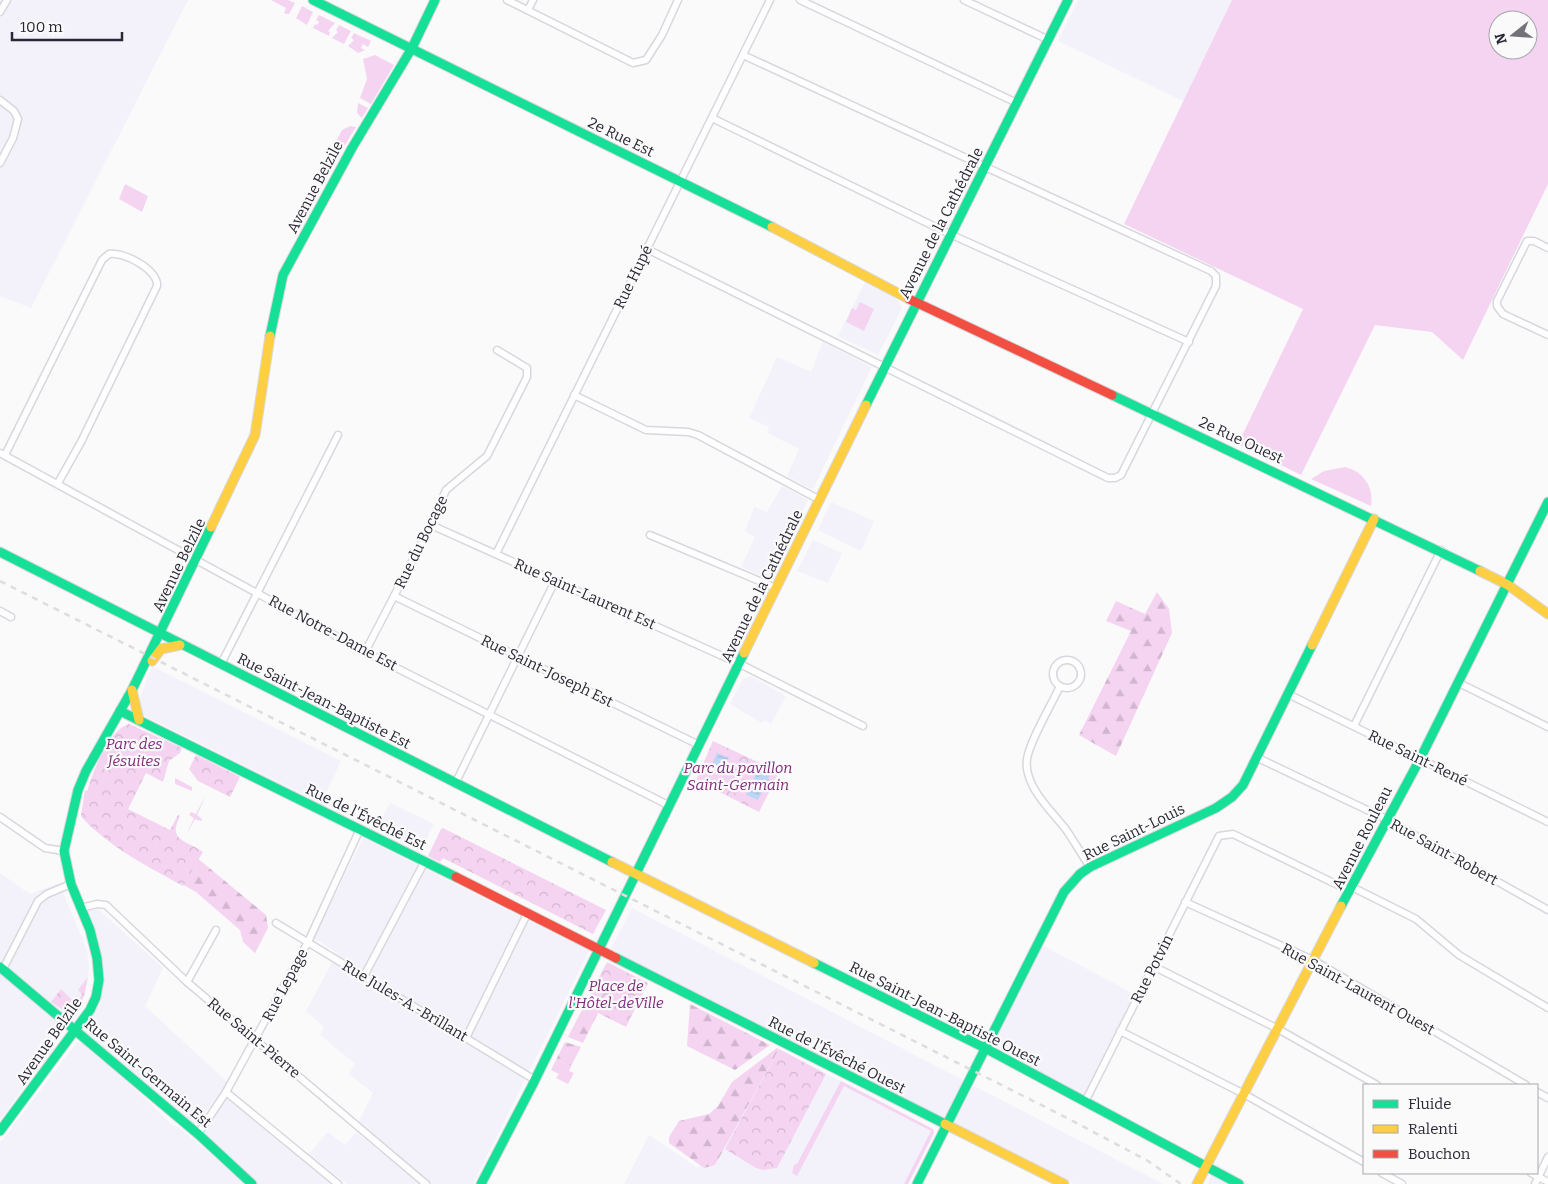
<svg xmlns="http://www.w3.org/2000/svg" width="1548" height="1184" font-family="Bitter,serif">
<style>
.built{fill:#f3f2fb}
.green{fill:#f5d4f2;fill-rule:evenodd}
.forest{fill:url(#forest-firs)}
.park{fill:url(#park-crowns)}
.water{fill:url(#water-ripples)}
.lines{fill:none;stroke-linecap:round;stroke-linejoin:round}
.street-casing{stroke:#d8d7dd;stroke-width:9}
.fast-casing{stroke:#d8d7dd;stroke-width:11}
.slow-casing{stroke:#d8d7dd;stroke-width:11}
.jam-casing{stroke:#d8d7dd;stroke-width:11}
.street{stroke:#fefefe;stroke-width:6}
.fast{stroke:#16e098;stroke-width:9}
.slow{stroke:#ffcf43;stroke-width:9}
.jam{stroke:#f24e42;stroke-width:9}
.rail{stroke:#ddd;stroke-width:2.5;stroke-dasharray:6 6;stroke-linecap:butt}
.labels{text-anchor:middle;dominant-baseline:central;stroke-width:4.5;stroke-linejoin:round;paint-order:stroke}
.street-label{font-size:15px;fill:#2a2834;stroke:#fafafa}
.park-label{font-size:15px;font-style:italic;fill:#7e2a7a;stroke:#fafafa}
</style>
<defs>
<pattern id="forest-firs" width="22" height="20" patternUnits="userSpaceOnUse" patternTransform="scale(1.25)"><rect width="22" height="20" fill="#f5d4f2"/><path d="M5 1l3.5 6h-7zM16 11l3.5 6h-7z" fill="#d2b6d0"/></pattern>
<pattern id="park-crowns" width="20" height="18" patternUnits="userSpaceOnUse" patternTransform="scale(1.25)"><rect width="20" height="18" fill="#f5d4f2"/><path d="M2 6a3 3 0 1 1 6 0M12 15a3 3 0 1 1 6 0" fill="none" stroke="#d2b6d0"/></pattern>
<pattern id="water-ripples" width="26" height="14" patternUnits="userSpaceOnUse" patternTransform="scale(1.25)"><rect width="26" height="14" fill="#bdd6f5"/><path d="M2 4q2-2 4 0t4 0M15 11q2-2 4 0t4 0" fill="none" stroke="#a3b8d3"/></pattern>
</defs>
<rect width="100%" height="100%" fill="#fafafa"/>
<!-- built -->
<g class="built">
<path d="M0,0H188L31,308L0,296Z"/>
<path d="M1078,0H1232L1185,102L1058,41Z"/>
<path d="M865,282L886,291L898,301L902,308L878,355L838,336Z"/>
<path d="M823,342L872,367L814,487L811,489L787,476L799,449L768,433L769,427L749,418L777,357L811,372Z"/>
<path d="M782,486L808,500L769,579L741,567L755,537L745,531L754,507L767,512Z"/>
<path d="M831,502L874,521L861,551L818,530Z"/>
<path d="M813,540L842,553L828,583L797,571Z"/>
<path d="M152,666L341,761L321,803L139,713L138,703Z"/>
<path d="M750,676L786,696L771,724L764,720L762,723L730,704L743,679Z"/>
<path d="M390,803L434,824L421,849L378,825Z"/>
<path d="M363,838L589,951L473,1184H431L359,1121L373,1093L349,1074L355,1064L320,1035L324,1027L306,1011L337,953L314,938Z"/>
<path d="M0,873L30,894L59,883L87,950L89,968L85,994L77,1013L0,1120Z"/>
<path d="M632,908L1163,1184H1074L610,950Z"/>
<path d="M98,909L163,968L145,1006L227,1082L220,1094L195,1125H190L86,1033L87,1022L102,980V955L87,910Z"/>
<path d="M1038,943L1138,996L1085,1102L985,1048Z"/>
<path d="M77,1042H81L101,1060L108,1063L171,1124L179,1127L245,1184H0V1143Z"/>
<path d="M779,1049L933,1129L934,1133L908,1184H624L649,1135L698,1168L700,1165L704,1168L715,1165Z"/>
<path d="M227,1099L333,1184H257L205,1136L204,1130Z"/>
<path d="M328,1132L345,1145L356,1132L420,1184H347L309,1154Z"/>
<path d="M1217,1164L1249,1184H1207Z"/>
</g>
<!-- green -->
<g class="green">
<path d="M271,0H288L295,3L289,14H287L284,13L286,8Z"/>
<path d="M1232,0H1548V184L1463,360L1432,332L1375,325L1301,475L1238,444L1303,309L1124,224ZM1498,20H1528V50H1498Z"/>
<path d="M302,6L313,12L307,25L296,18Z"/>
<path d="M319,15L335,23L328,31L330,32L329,36L313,28L315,24L317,25L319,22L316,20Z"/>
<path d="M339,25L351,31L344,44L332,38L338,32L336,30Z"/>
<path d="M354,33L371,41L368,47L363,44L361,48L365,50L358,53L348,46L354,40L351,38Z"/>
<path d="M375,55L394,65L371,104L360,98L367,79L363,59Z"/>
<path d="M358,103L368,108L362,118L357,113Z"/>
<path d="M350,126L356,127L340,153L332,149L342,130Z"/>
<path d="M125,184L148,196L142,212L119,199Z"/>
<path d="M860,302L874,309L864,331L846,322L852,308L856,310Z"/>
<path d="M1345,467C1363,471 1374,487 1371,506L1311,479L1324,471Z"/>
<path d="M175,778L192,787V791L175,784Z"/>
<path d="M207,793L197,815L202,819L201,821L195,819L186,835L194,818L189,815L191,812L196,814Z"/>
<path d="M556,1060L571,1066L569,1071L574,1073L568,1084L556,1078L559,1074L551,1070Z"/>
<path d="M841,1081L933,1129L934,1133L908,1184H904L931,1131L844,1086L797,1176L792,1173L794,1165L797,1164Z"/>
</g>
<!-- forest -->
<g class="forest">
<path d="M1157,592L1169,609L1172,633L1116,756L1079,735L1131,631L1106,621L1116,601L1145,614Z"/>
<path d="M85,790L196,857L266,915L268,928L255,953L243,942L240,930L196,892L118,848L91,827L81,816Z"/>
<path d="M690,1004L770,1045L735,1070L687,1046Z"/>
<path d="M584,1006L598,1013L583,1043L568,1037Z"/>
<path d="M565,1042L581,1047L571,1066L556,1060Z"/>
<path d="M777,1048L779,1049L715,1165L704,1168L669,1143V1137L679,1121L709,1114L718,1106L732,1082Z"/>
</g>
<!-- park -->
<g class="park">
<path d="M129,724L182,748L180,753L169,761L163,782L146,773L128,809L170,830L178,815L180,816C167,842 187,840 203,852L183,886C147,866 109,847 81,816C85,792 104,731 129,724Z"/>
<path d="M713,741L779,772L759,812L696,780Z"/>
<path d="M196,755L240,777L230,797L198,781L189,769Z"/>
<path d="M443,828L606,910L593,934L443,858L440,862L428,856L441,829Z"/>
<path d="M607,962L648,983L626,1027L584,1006Z"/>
<path d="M88,977L84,996L76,1013H68L51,1002L61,989L71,999L78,1000L82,994L78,990Z"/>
<path d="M779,1049L826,1074L777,1168L763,1170L756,1168L725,1149Z"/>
</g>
<!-- water -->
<g class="water">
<path d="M717,753L729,758L723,770L712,764Z"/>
<path d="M758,770L770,775L758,800L746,795Z"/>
</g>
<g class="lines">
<!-- street casing -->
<g class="street-casing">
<g id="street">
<path d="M507,0L633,63L646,60L662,35L678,0"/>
<path d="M800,0L1017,103"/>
<path d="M964,0L1049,40"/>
<path d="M528,10L533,0"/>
<path d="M0,12L7,0"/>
<path d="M0,100L14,111L18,119L13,138L0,163"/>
<path d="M712,118L952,235L1189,342"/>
<path d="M1548,248L1534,241H1527L1497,301V306L1503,314L1548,335"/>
<path d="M647,249L1108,478H1115L1121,475L1216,286V276L1211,271L743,55"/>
<path d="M574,395L646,430L688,432L698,435L820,500"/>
<path d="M0,453L365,652L670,806"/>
<path d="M5,455L102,260L109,254C123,251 159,270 157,286L81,442L58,483"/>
<path d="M431,525L740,664L863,726"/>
<path d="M650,535L776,588"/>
<path d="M496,554L770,0"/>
<path d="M394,596L699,745"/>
<path d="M0,611L11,617"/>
<path d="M365,652L431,525L446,490L487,456L527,377V368L497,350"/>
<circle cx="1067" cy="674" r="14"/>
<path d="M221,664L338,435"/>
<path d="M1459,683L1548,727"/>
<path d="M1060,686C1051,706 1030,740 1027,759C1023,786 1053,812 1067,831C1075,843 1082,855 1090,867"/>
<path d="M1288,694L1548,822"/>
<path d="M1354,726L1441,550"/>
<path d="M1258,758L1386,819L1548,910"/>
<path d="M455,784L555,581"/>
<path d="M0,817L45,848L64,851"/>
<path d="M1352,887L1416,919L1459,955L1548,1008"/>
<path d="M1185,902L1313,960L1526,1085"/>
<path d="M81,908L97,904L106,905L187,982L426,1184"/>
<path d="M276,923L535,1080"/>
<path d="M1153,966L1278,1029L1377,1085"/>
<path d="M3,969L38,901L47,894L71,884"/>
<path d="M364,976L425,861"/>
<path d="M187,982L216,930"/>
<path d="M1120,1031L1244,1094L1364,1162"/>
<path d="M466,1038L528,912"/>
<path d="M226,1092L338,1184"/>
<path d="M1537,1092L1548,1098"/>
<path d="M1085,1102L1219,836L1233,834L1350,891"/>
<path d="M198,1134L226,1092L308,942L360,829"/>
<path d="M1382,1173L1402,1184"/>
<path d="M1531,1173L1548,1182"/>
<path d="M1535,1184L1548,1157"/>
</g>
</g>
<!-- fast casing -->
<g class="fast-casing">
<g id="fast">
<path d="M313,0L772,227"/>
<path d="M270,336L283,275L352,148L412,48L435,0"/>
<path d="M1112,395L1480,571"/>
<path d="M866,405L1068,0"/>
<path d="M0,552L612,862"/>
<path d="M120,711L456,877"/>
<path d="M1341,906L1420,759L1548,502"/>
<path d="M616,958L945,1124"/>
<path d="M814,963L985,1048L1239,1184"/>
<path d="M0,967L198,1134L252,1184"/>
<path d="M0,1131L90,1010L96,997L99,980L97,958L90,930L71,884L64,851L78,790L86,771L132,690L211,527"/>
<path d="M481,1184L532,1086L744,653"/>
<path d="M917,1184L1064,892L1080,874L1090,867L1216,808L1232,797L1243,785L1312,645"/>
</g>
</g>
<!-- slow casing -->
<g class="slow-casing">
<g id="slow">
<path d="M772,227L909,299"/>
<path d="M211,527L255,435L270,336"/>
<path d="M1480,571L1508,585L1548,614"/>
<path d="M1312,645L1374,519"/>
<path d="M744,653L866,405"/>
<path d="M152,661L161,649L180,645"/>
<path d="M132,690L139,720"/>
<path d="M612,862L814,963"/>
<path d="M945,1124L1064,1184"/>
<path d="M1197,1184L1341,906"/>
</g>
</g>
<!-- jam casing -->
<g class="jam-casing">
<g id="jam">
<path d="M909,299L1112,395"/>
<path d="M456,877L616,958"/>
</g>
</g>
<!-- street -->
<use href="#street" class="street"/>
<!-- fast -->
<use href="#fast" class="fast"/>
<!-- slow -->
<use href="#slow" class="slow"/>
<!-- jam -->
<use href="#jam" class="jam"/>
<!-- rail -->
<path class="rail" d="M0,581L1067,1118L1148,1161L1181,1184"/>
</g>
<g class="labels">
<!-- street labels -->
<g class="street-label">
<text transform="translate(621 137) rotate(26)">2e Rue Est</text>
<text transform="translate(315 187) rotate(-62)">Avenue Belzile</text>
<text transform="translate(941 223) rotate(-63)">Avenue de la Cathédrale</text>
<text transform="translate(633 277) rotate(-64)">Rue Hupé</text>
<text transform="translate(1241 440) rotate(25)">2e Rue Ouest</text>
<text transform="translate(421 542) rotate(-64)">Rue du Bocage</text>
<text transform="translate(179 565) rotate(-64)">Avenue Belzile</text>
<text transform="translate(762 586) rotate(-64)">Avenue de la Cathédrale</text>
<text transform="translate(585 594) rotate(24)">Rue Saint-Laurent Est</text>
<text transform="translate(333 633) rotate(28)">Rue Notre-Dame Est</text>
<text transform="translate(547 671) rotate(26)">Rue Saint-Joseph Est</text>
<text transform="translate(324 701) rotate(27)">Rue Saint-Jean-Baptiste Est</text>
<text transform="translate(1418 758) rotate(26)">Rue Saint-René</text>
<text transform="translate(366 817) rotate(26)">Rue de l'Évêché Est</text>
<text transform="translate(1134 832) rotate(-26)">Rue Saint-Louis</text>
<text transform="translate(1362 838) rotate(-63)">Avenue Rouleau</text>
<text transform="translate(1444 852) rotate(29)">Rue Saint-Robert</text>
<text transform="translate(1152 969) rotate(-63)">Rue Potvin</text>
<text transform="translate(285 985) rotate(-62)">Rue Lepage</text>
<text transform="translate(1358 989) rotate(29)">Rue Saint-Laurent Ouest</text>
<text transform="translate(405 1001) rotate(31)">Rue Jules-A.-Brillant</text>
<text transform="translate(945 1014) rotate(27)">Rue Saint-Jean-Baptiste Ouest</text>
<text transform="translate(254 1038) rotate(40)">Rue Saint-Pierre</text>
<text transform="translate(49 1041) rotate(-55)">Avenue Belzile</text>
<text transform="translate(837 1055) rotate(27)">Rue de l'Évêché Ouest</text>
<text transform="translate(148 1073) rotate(40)">Rue Saint-Germain Est</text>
</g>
<!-- park labels -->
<g class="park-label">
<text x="134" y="744">Parc des<tspan x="134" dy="17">Jésuites</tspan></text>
<text x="738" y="768">Parc du pavillon<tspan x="738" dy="17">Saint-Germain</tspan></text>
<text x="616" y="986">Place de<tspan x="616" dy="17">l'Hôtel-deVille</tspan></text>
</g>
</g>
<!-- legend -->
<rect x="1363" y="1084" width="175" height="90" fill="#fafafa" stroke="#a7a6ab"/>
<rect x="1373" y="1100" width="25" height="8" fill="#16e098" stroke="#a7a6ab"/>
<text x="1408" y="1109" font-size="15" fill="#2a2834">Fluide</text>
<rect x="1373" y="1125" width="25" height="8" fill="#ffcf43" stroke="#a7a6ab"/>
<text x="1408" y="1134" font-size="15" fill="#2a2834">Ralenti</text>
<rect x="1373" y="1150" width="25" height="8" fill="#f24e42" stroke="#a7a6ab"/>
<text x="1408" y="1159" font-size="15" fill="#2a2834">Bouchon</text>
<!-- north arrow -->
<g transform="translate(1513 35) rotate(253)"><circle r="24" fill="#fafafa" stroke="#a7a6ab"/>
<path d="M0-4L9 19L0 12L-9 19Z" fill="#737279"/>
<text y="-8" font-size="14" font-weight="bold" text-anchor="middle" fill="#2a2834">N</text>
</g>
<!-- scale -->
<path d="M12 32v8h110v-8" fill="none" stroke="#2a2834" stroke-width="2.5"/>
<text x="20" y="32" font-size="15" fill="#2a2834" stroke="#fafafa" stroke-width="4" paint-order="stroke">100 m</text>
</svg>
